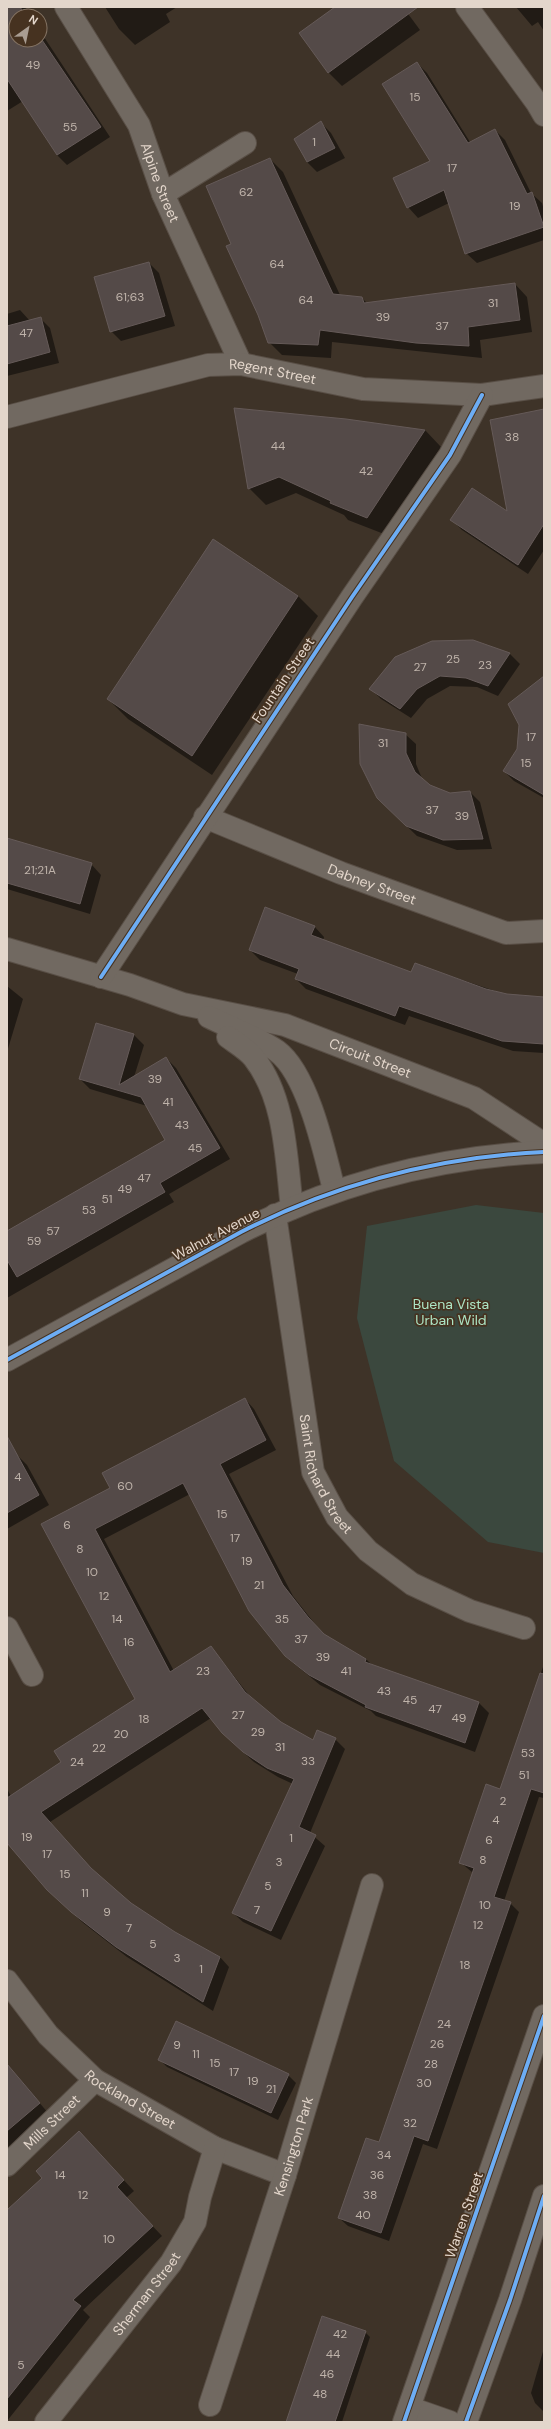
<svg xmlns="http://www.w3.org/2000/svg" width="551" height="2429" font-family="'DM Sans',sans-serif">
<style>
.green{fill:#3b483e}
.shadow{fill:#0007}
.building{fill:#544a48;stroke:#655a58}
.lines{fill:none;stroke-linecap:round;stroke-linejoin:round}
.minor-casing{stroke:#594f46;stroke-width:24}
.tertiary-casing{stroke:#594f46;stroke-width:24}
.secondary-casing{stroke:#594f46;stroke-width:24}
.minor{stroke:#716961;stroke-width:22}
.tertiary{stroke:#716961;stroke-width:22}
.secondary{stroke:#716961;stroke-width:22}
.cycleway-casing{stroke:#463220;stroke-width:6}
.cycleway{stroke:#6dadf4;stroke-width:4}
.labels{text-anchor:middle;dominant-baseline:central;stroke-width:3.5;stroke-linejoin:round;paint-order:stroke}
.number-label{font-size:12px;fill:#bfb3aa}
.street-label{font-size:14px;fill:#e3d6cb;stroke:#463220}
.park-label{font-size:14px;fill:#ace4c4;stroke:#463220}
</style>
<rect width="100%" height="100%" fill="#3e3328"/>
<!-- green -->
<path class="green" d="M476,1205L544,1213V1553L488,1542L394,1461L357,1318L367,1226Z"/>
<!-- shadow -->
<g class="shadow">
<path d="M7,7H25L31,16H16V40H40V31L110,137L67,165L57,155L23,101L7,111Z"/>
<path d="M105,7H177L166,14L170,22L135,45L119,29Z"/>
<path d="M334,7H403L420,30L342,86L328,72Z"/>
<path d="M516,7H544V31L538,22L532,26Z"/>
<path d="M417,63L427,73L470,142L495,130L505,140L531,193L542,203L544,210V240L477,263L466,253L449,203L418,218L408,207L395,179L431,161Z"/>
<path d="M321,123L331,133L345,158L317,172L307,162L295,139Z"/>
<path d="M270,159L283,172L340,295L362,298L368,304L515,284L527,297L532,332L480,340L482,358L332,342L331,358L282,355L269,342L232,244Z"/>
<path d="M149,263L159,273L175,326L121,341L111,331Z"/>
<path d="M20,310L30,321L40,318L50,328L59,363L7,376V314Z"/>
<path d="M236,409L425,430L441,447L384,534L348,520L344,515L296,493L266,505L249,488Z"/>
<path d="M544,410V550L528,574L462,530L452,520L508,513Z"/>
<path d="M213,540L298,596L318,616L212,775L128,719L108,699Z"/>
<path d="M473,641L510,654L520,664L498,696L477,687L450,686L427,699L411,718L381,699L371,689Z"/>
<path d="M544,688V798L514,781L504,771L518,749Z"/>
<path d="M405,734L416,744V764L423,781L429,786L450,794L470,792L480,802L492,849L457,850L417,836L388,808Z"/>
<path d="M7,839L91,864L101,875L90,914L7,889Z"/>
<path d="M314,926L324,937L323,941L412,974L415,964L507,995L544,998V1053L513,1051L409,1016L405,1025L306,989L296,979L298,974L260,960L250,950Z"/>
<path d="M7,986L23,999L7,1052Z"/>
<path d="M97,1024L134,1035L144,1045L134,1077L166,1058L176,1068L230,1159L169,1194L174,1202L7,1298V1232L167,1140L147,1106L90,1089L80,1079Z"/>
<path d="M245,1399L254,1409L276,1450L229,1474L293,1596L318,1628L324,1635L366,1659L372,1665L479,1703L489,1713L475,1752L376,1716L371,1711L320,1685L285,1656L190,1494L104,1539L174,1671L211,1647L252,1699L281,1723L313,1741L335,1739L345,1749L310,1833L325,1846L281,1940L243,1922L233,1913L293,1784L278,1777L254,1762L233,1743L211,1718L50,1822L95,1874L131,1904L174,1932L220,1957L229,1967L213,2011L127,1957L82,1922L33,1873L7,1841V1789L11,1796L62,1762L136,1700L42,1525L111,1488Z"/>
<path d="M17,1455L27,1465L49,1505L7,1529V1461Z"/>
<path d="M544,1664V1798L539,1797L504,1901L510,1903L519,1912L437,2149L423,2144L389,2241L348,2226L339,2218L379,2144L473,1873L460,1862L501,1790Z"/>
<path d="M160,2060L288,2075L296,2083L278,2120L167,2067Z"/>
<path d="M14,2073L49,2114L8,2148L7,2079Z"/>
<path d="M89,2143L134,2191L126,2198L162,2236L83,2310L90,2317L7,2421V2307L44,2178Z"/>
<path d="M365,2332L370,2337L342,2422H287Z"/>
<path d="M544,2348V2412L535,2403L531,2393Z"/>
</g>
<!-- building -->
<g class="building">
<path d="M7,7H20L26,16H16V40H40V37L101,127L57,155L7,79Z"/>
<path d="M335,7H418L328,73L299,33Z"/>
<path d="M417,62L468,143L495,129L527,194L532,192L544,227L465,254L444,190L407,208L393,178L430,161L382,84Z"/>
<path d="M321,121L335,148L307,162L294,139Z"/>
<path d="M270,158L333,294L362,297L364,303L515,283L520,320L468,327L469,346L416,343L320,330L318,345L268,343L258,315L226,246L231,244L206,186Z"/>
<path d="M149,262L165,316L110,332L94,277Z"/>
<path d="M41,317L50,352L7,364V326Z"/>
<path d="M234,408L346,419L425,430L367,518L330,503L331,501L279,477L248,489Z"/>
<path d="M544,409V524L518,565L450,520L472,488L507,511L490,420Z"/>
<path d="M213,539L298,596L192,756L107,699Z"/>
<path d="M473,640L510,653L488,686L466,678L440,676L417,689L400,709L369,689L395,657L432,641Z"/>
<path d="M544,676V795L503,771L517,749L519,725L508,704Z"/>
<path d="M359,724L406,733V753L415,772L430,785L450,793L470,791L483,839L443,840L406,826L377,798L360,764Z"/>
<path d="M7,838L92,863L80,904L7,883Z"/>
<path d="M265,907L315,926L311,935L411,972L415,963L486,989L507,994L544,997V1044L502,1041L399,1006L395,1016L295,979L299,969L249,950Z"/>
<path d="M96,1023L134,1034L119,1085L166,1057L220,1148L160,1183L165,1192L17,1277L7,1260V1231L165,1140L141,1097L79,1079Z"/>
<path d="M245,1398L266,1440L220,1464L283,1585L308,1617L324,1634L366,1659L365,1662L479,1702L465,1743L365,1707L366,1705L309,1675L285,1656L249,1611L183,1483L95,1529L170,1672L211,1646L245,1692L281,1722L313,1740L317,1730L336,1738L299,1827L316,1835L271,1931L232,1913L294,1779L267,1768L243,1752L222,1733L202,1708L41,1812L91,1868L131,1903L175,1932L220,1957L203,2002L116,1947L71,1912L47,1890L7,1843V1798L61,1762L54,1751L135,1699L41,1524L110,1488L102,1473Z"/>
<path d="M7,1436L39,1495L7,1513Z"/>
<path d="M540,1673L544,1674V1793L531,1789L494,1897L511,1902L428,2141L414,2136L381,2233L338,2218L366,2138L379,2142L461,1906L474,1868L459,1863L486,1784L500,1789Z"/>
<path d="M176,2021L289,2074L271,2113L158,2060Z"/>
<path d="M7,2064L40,2103L7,2131Z"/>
<path d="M79,2131L124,2180L117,2187L153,2226L73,2300L81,2306L7,2399V2210L42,2178L36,2171Z"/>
<path d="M322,2316L366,2331L335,2422H286Z"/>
</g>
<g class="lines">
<!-- minor casing -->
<g class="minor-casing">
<g id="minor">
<path id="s1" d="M66,7L139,125L163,194L241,364"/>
<path d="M467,7L537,103L544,115"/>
<path d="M163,194L245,143"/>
<path id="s2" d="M7,417L208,365L241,364L363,389L482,395L544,386"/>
<path id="s3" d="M205,817L341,873L506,933L544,931"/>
<path id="s4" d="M7,949L130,985L183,1004L285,1025L474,1098L544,1144"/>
<path d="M101,977L352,597L450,455L482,395"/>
<path d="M209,1017C229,1027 259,1038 277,1051C308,1074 325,1154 334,1190"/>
<path d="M228,1037C236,1043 248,1050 254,1058C286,1099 286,1159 292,1208"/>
<path id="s5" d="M275,1215L313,1472L337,1517L368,1551L412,1584L470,1611L524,1628"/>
<path d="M7,1628L32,1675"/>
<path id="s6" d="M7,1981L48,2035L95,2080L215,2148L285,2175"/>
<path id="s7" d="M7,2165L95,2080"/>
<path id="s8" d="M210,2405L285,2175L372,1885"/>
<path d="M410,2408L450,2422"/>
<path id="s9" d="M46,2422L171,2263L195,2222L200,2197L215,2148"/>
</g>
</g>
<!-- tertiary casing -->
<g class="tertiary-casing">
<path id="tertiary" d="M7,1360L241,1232C337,1183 436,1157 544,1152"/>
</g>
<!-- secondary casing -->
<g class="secondary-casing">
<g id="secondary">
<path d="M404,2422L544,2016"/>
<path d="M466,2422L510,2300L544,2196"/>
</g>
</g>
<!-- minor -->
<use href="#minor" class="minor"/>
<!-- tertiary -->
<use href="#tertiary" class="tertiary"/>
<!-- secondary -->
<use href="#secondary" class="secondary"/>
<!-- cycleway casing -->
<g class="cycleway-casing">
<g id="cycleway">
<path d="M101,977L352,597L450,455L482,395"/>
<path d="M7,1360L241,1232C337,1183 436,1157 544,1152"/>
<path d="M404,2422L544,2016"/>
<path d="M466,2422L510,2300L544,2196"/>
</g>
</g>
<!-- cycleway -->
<use href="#cycleway" class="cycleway"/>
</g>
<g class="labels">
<!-- number labels -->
<g class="number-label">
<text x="33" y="65">49</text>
<text x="415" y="97">15</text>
<text x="70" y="127">55</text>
<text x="314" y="142">1</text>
<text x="452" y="168">17</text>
<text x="246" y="192">62</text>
<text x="515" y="206">19</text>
<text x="277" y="264">64</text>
<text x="130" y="297">61;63</text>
<text x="306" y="300">64</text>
<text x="493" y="303">31</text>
<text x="383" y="317">39</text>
<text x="442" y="326">37</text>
<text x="26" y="333">47</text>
<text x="512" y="437">38</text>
<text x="278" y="446">44</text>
<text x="366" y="471">42</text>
<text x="453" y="659">25</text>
<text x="485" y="665">23</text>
<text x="420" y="667">27</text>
<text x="531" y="737">17</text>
<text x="383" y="743">31</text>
<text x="526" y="763">15</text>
<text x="432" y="810">37</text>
<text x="462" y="816">39</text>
<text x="40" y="870">21;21A</text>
<text x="155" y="1079">39</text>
<text x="168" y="1102">41</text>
<text x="182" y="1125">43</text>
<text x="195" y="1148">45</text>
<text x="144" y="1178">47</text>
<text x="125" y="1189">49</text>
<text x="107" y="1199">51</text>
<text x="89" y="1210">53</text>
<text x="53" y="1231">57</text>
<text x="34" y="1241">59</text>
<text x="18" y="1477">4</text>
<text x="125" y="1486">60</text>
<text x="222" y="1514">15</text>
<text x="67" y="1525">6</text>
<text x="235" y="1538">17</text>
<text x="80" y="1549">8</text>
<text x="247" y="1561">19</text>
<text x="92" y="1572">10</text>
<text x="259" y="1585">21</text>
<text x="104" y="1596">12</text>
<text x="117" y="1619">14</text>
<text x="282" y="1619">35</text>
<text x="301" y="1639">37</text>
<text x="129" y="1642">16</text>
<text x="323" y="1657">39</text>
<text x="203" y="1671">23</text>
<text x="346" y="1671">41</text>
<text x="384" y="1691">43</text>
<text x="410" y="1700">45</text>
<text x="435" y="1709">47</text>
<text x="238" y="1715">27</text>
<text x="459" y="1718">49</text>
<text x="144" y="1719">18</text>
<text x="258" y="1732">29</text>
<text x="121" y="1734">20</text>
<text x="280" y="1747">31</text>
<text x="99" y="1748">22</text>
<text x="528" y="1753">53</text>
<text x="308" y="1761">33</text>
<text x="77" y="1762">24</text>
<text x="524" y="1775">51</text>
<text x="503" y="1801">2</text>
<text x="496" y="1820">4</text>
<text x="27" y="1837">19</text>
<text x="291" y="1838">1</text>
<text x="489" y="1840">6</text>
<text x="47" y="1854">17</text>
<text x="483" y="1860">8</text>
<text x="279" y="1862">3</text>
<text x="65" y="1874">15</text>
<text x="268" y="1886">5</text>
<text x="85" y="1893">11</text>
<text x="485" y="1905">10</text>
<text x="257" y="1910">7</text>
<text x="107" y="1912">9</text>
<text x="478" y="1925">12</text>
<text x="129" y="1928">7</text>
<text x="153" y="1944">5</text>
<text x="177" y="1958">3</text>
<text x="465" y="1965">18</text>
<text x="201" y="1969">1</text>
<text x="444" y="2024">24</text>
<text x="437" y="2044">26</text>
<text x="177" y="2045">9</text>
<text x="196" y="2054">11</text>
<text x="215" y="2063">15</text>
<text x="431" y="2064">28</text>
<text x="234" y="2072">17</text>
<text x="253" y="2081">19</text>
<text x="424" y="2083">30</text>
<text x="271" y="2089">21</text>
<text x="410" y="2123">32</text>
<text x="384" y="2155">34</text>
<text x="60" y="2175">14</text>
<text x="377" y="2175">36</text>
<text x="83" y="2195">12</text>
<text x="370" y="2195">38</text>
<text x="363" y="2215">40</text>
<text x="109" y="2239">10</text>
<text x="340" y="2334">42</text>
<text x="333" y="2354">44</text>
<text x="21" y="2365">5</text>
<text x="327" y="2374">46</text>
<text x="320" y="2394">48</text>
</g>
<!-- street labels -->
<g class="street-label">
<text stroke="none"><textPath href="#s1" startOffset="200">Alpine Street</textPath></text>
<text stroke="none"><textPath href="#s2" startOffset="273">Regent Street</textPath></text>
<text transform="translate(283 680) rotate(-56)">Fountain Street</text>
<text stroke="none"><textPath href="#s3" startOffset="180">Dabney Street</textPath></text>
<text stroke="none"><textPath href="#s4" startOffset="380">Circuit Street</textPath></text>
<text transform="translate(216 1234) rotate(-28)">Walnut Avenue</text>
<text stroke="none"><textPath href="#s5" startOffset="266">Saint Richard Street</textPath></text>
<text stroke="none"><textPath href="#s6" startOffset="173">Rockland Street</textPath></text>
<text stroke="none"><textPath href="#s7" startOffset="62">Mills Street</textPath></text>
<text stroke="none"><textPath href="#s8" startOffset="272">Kensington Park</textPath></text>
<text transform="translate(464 2215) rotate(-71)">Warren Street</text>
<text stroke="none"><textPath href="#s9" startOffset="163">Sherman Street</textPath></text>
</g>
<!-- park labels -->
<g class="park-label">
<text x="451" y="1304">Buena Vista<tspan x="451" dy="16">Urban Wild</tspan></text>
</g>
</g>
<!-- border -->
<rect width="551" height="2429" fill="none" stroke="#e3d6cb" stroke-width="16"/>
<!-- north arrow -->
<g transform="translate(28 28) rotate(33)"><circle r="19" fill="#463220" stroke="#857464"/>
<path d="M0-3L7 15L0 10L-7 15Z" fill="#a99d92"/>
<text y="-6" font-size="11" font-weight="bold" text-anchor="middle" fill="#e3d6cb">N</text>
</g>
</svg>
